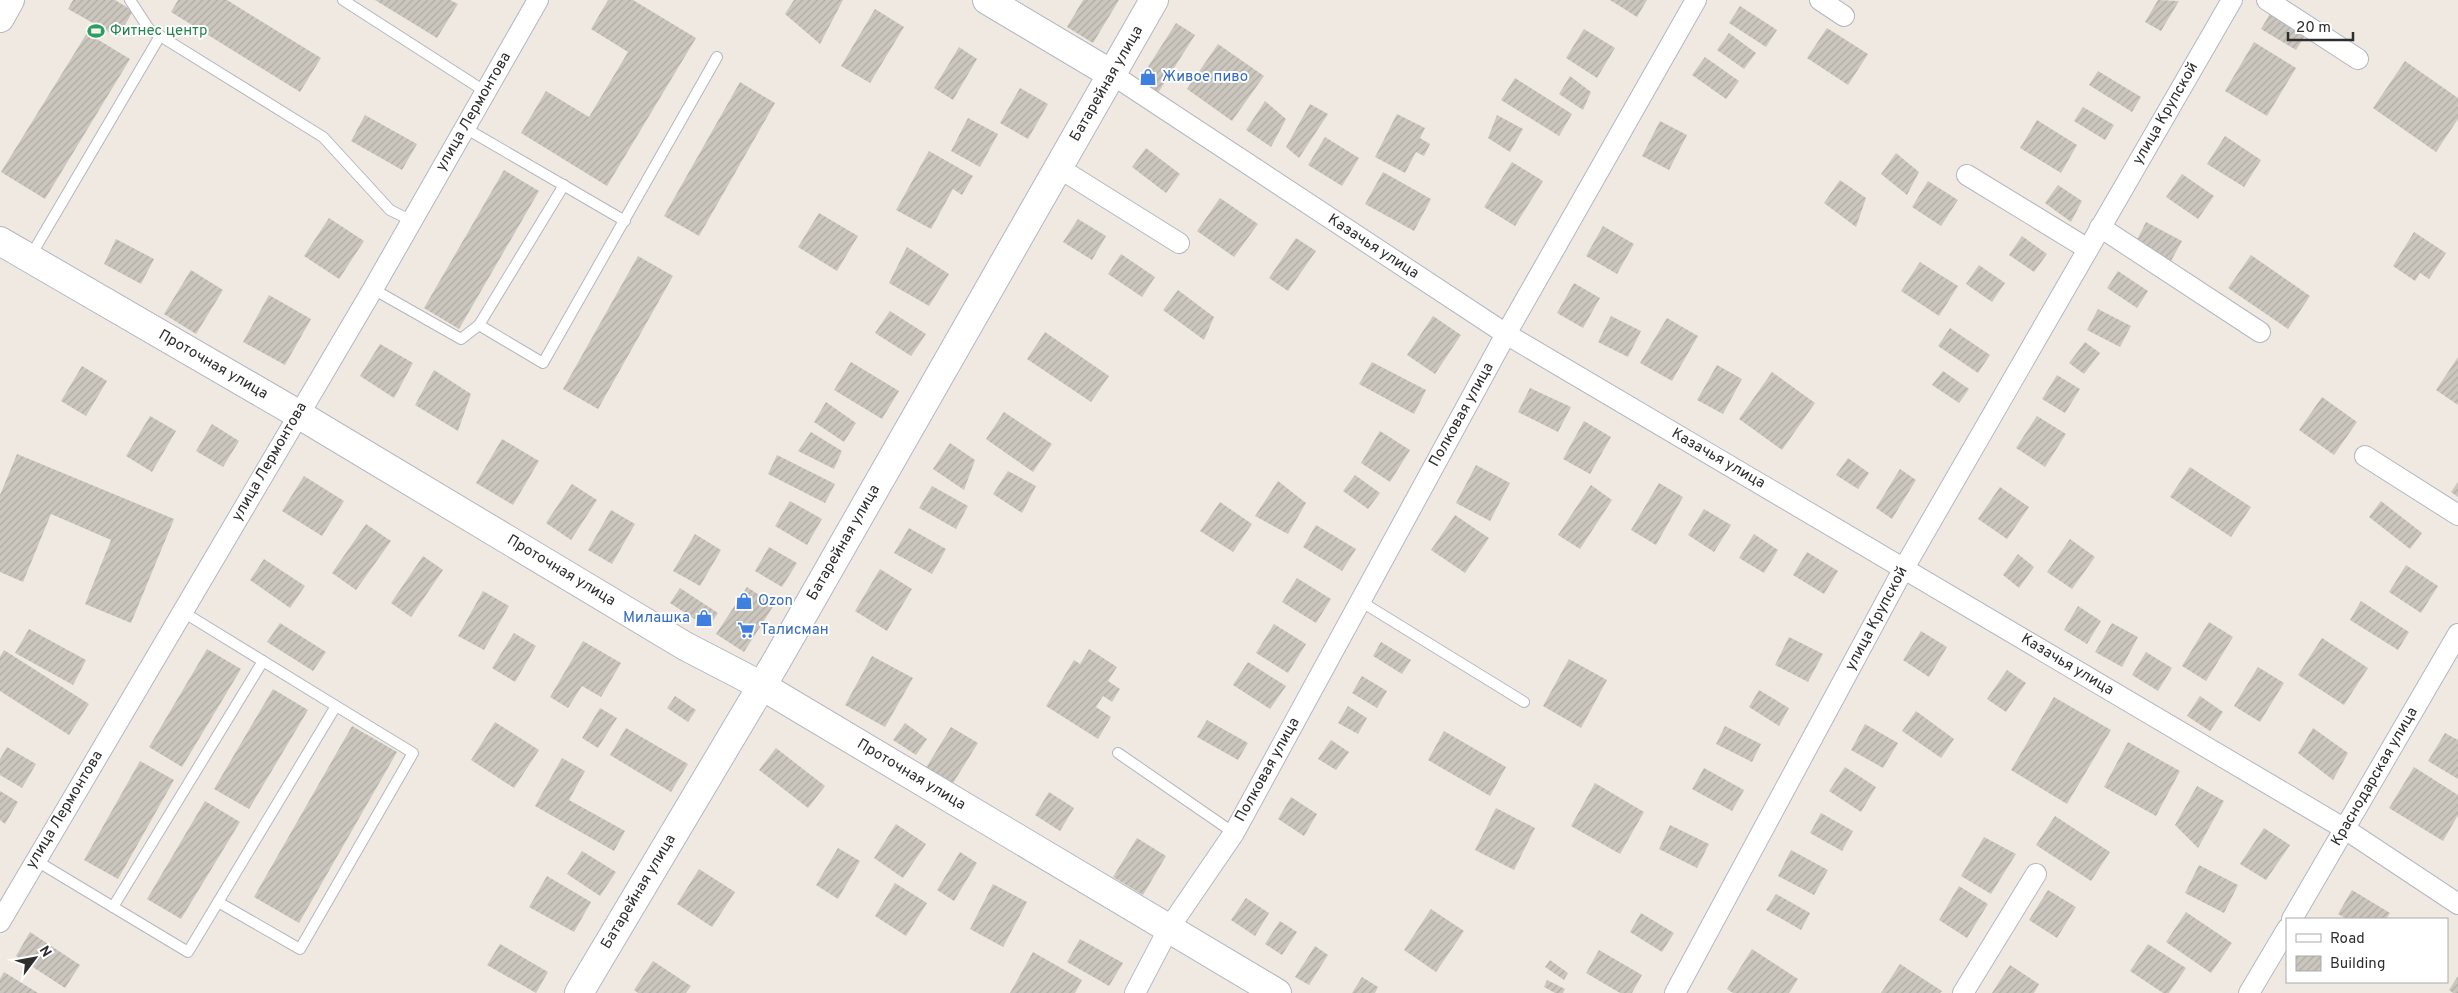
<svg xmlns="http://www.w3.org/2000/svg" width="2458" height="993" font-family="Overpass,sans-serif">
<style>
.building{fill:url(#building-hatch)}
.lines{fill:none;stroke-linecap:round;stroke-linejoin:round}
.lane-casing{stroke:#b4b7c1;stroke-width:12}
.street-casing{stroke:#b4b7c1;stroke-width:22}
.secondary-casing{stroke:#b4b7c1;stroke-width:30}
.lane{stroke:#fff;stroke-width:10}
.street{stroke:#fff;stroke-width:20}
.secondary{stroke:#fff;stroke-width:28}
.labels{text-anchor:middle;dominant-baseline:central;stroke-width:4;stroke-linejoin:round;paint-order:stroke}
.leisure-label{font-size:15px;fill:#27864d;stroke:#fff;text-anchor:start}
.shop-label{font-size:15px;fill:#366cbe;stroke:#fff;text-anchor:start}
.street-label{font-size:15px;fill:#2e2e2e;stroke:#fff}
</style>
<defs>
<pattern id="building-hatch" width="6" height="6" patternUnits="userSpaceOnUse" patternTransform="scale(1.25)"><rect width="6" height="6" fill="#cbc7bf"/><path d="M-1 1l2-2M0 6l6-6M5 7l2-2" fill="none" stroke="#afaba4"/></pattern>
</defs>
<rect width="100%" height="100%" fill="#efe9e1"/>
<!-- building -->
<g class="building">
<path d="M73,0H115L133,11L118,37L68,9Z"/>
<path d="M178,0H227L321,58L300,92L171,12Z"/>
<path d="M375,0H450L458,4L437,38Z"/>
<path d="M608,0H633L696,38L607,186L521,133L546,91L589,117L628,52L591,29Z"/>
<path d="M794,0H843L820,44L785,14Z"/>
<path d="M1083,0H1119L1093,43L1067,27Z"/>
<path d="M1610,0H1647L1637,17Z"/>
<path d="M2158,0L2179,1L2161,31L2145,22Z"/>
<path d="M1740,6L1777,30L1766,47L1729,23Z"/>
<path d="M875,9L904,27L870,83L841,66Z"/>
<path d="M2271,12L2306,34L2296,50L2261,29Z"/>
<path d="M1176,23L1195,35L1158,93L1139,81Z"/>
<path d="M1827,28L1868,54L1848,85L1807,58Z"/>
<path d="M1584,29L1615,48L1597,78L1566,58Z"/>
<path d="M87,33L130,59L45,199L1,172Z"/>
<path d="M1729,33L1756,53L1744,69L1717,50Z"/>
<path d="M2254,42L2296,68L2267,116L2225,91Z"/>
<path d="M1218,44L1264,76L1232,121L1187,89Z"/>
<path d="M959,47L977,59L953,100L934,88Z"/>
<path d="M1705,57L1739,81L1726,99L1692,75Z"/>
<path d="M2405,61L2458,98V119L2436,152L2373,108Z"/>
<path d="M2098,71L2141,97L2132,112L2089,85Z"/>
<path d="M1570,76L1591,92L1583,110L1559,94Z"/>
<path d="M1515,78L1572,114L1559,136L1501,100Z"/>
<path d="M740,82L775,103L699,236L664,216Z"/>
<path d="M1020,88L1048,104L1028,139L1000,123Z"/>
<path d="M1265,101L1286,119L1271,147L1246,130Z"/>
<path d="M1310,104L1328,114L1299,158L1286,147Z"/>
<path d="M2083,107L2114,125L2105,140L2074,121Z"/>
<path d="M1397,114L1425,128L1420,138L1430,144L1424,156L1416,152L1405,173L1375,157Z"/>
<path d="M365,115L417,144L402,170L351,141Z"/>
<path d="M1497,115L1523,129L1510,152L1488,138Z"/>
<path d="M968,118L998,134L980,167L951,151Z"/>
<path d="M2037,120L2077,145L2061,173L2020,148Z"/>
<path d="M1660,121L1687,135L1669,170L1642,156Z"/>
<path d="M2225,136L2261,160L2244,187L2207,164Z"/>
<path d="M1325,137L1359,158L1342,186L1308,165Z"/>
<path d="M1146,148L1180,174L1166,193L1132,167Z"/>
<path d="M929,151L973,176L962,195L953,189L931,229L896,210Z"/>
<path d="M1896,153L1919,172L1907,195L1881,174Z"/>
<path d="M1512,162L1543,181L1515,226L1484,207Z"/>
<path d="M504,170L539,191L459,329L424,308Z"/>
<path d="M1383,172L1431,199L1414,231L1365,204Z"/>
<path d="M2182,174L2214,196L2198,219L2166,197Z"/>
<path d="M1840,180L1866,198L1856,227L1824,203Z"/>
<path d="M1928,181L1958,200L1941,226L1912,207Z"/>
<path d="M2058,185L2082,201L2071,222L2045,203Z"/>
<path d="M1220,198L1258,224L1234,257L1197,231Z"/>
<path d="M819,213L858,236L837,271L798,247Z"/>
<path d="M329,218L364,241L339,279L304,256Z"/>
<path d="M1078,219L1106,236L1092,260L1063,242Z"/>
<path d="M2146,222L2182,241L2171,261L2136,242Z"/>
<path d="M1603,226L1634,244L1617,274L1586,256Z"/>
<path d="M2414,232L2446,253L2429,279L2420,273L2415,281L2393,266Z"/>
<path d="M2022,236L2047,254L2034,272L2009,255Z"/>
<path d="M1296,238L1316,251L1288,291L1269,278Z"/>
<path d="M116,239L154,259L141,284L104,264Z"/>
<path d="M907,247L949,274L929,306L889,283Z"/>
<path d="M1121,254L1155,277L1142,297L1108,274Z"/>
<path d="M2251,255L2310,296L2288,329L2228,288Z"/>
<path d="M638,256L673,276L598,409L563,389Z"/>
<path d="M1920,262L1958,286L1939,316L1901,291Z"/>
<path d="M1979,265L2005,283L1992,302L1966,284Z"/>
<path d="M191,270L223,290L196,334L164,314Z"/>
<path d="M2118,271L2148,291L2137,308L2107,288Z"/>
<path d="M1574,283L1600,298L1583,328L1557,313Z"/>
<path d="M1178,290L1214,317L1204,340L1163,310Z"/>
<path d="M269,295L311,319L285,365L243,342Z"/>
<path d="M2098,309L2131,326L2120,347L2087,330Z"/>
<path d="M890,311L926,334L911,356L875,333Z"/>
<path d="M1433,316L1461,335L1435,374L1407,355Z"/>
<path d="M1611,316L1641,331L1628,357L1598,342Z"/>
<path d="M1667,318L1698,336L1672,381L1640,363Z"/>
<path d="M1950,328L1990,355L1978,373L1938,346Z"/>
<path d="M1045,332L1109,376L1091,402L1027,359Z"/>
<path d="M2085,342L2100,353L2084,374L2069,363Z"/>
<path d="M380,344L413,363L394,398L360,376Z"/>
<path d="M2458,357V405L2436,390Z"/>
<path d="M851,362L899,391L882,419L834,390Z"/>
<path d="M1372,362L1426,390L1414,414L1359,384Z"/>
<path d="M1717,365L1742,379L1723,414L1697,400Z"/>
<path d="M82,366L107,381L86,416L61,401Z"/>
<path d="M434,370L471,394L458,431L415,405Z"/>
<path d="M1943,371L1969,389L1959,403L1932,385Z"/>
<path d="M1772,372L1815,403L1782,450L1739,419Z"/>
<path d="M2057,375L2080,389L2065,413L2042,399Z"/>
<path d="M1530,388L1571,407L1558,432L1518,412Z"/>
<path d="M2322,397L2357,422L2334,455L2299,430Z"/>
<path d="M826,402L856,423L844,442L814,422Z"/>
<path d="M1004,412L1052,444L1033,472L986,439Z"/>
<path d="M150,416L176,431L152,472L126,456Z"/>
<path d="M2037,416L2066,434L2045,467L2016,448Z"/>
<path d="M1584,421L1611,437L1590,474L1563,459Z"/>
<path d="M212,424L239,441L223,467L196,451Z"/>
<path d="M1380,431L1410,450L1390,482L1361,463Z"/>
<path d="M811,432L842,451L834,469L798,451Z"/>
<path d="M502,439L539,461L513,505L476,483Z"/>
<path d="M950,443L975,460L964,490L933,469Z"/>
<path d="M17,454L174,519L131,623L85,604L111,540L51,514L23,582L0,572V495Z"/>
<path d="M777,455L835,484L825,503L768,474Z"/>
<path d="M1848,458L1869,473L1858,489L1836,475Z"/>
<path d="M1476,465L1510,483L1490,521L1456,503Z"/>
<path d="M2190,467L2251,507L2231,537L2170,497Z"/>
<path d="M1900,469L1916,480L1892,519L1876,508Z"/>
<path d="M1008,471L1036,486L1022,513L993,494Z"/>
<path d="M1355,475L1380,493L1368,509L1343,491Z"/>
<path d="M304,476L344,501L322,536L282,511Z"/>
<path d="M1278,481L1306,503L1288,534L1255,516Z"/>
<path d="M2458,482V497L2451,492Z"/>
<path d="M1659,483L1683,497L1656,545L1631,530Z"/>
<path d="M572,484L597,500L571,540L546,523Z"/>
<path d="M1591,485L1612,500L1580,549L1558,535Z"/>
<path d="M932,486L968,506L956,529L919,508Z"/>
<path d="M2000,487L2029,507L2007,539L1978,519Z"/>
<path d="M790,501L822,519L807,545L775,526Z"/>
<path d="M2381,501L2422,533L2410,549L2369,517Z"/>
<path d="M1220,502L1252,524L1233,552L1200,531Z"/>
<path d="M1704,509L1731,525L1714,552L1688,535Z"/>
<path d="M611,510L635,524L612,564L588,550Z"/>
<path d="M1455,515L1489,538L1465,573L1431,550Z"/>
<path d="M366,524L391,541L356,590L332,573Z"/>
<path d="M1316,525L1356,549L1342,571L1303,547Z"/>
<path d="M909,528L946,549L932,574L894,553Z"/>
<path d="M695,534L721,550L700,586L673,571Z"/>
<path d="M1754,534L1778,550L1764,573L1739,558Z"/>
<path d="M2070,539L2095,557L2072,589L2047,572Z"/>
<path d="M769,547L797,563L782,587L755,571Z"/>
<path d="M1807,552L1838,571L1824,594L1793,575Z"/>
<path d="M2018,554L2034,567L2019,588L2003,575Z"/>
<path d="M423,556L443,570L411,617L391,603Z"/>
<path d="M264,559L305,586L290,608L250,580Z"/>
<path d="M2406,565L2438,586L2421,613L2389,592Z"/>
<path d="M880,569L912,589L887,631L855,611Z"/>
<path d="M1297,578L1331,599L1316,623L1282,602Z"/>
<path d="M747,587L774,605L744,652L716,634Z"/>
<path d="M680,588L718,613L708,628L670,603Z"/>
<path d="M483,591L509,606L484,650L458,636Z"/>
<path d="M2361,601L2409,632L2398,650L2350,620Z"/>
<path d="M2078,606L2101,621L2087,644L2064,630Z"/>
<path d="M2209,622L2233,637L2206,681L2182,666Z"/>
<path d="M280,623L326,652L313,671L267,642Z"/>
<path d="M2112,623L2138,637L2122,667L2095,652Z"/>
<path d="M1274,624L1306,644L1288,673L1256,653Z"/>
<path d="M29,629L86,660L73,685L15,653Z"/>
<path d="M1921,631L1947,647L1929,677L1903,660Z"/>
<path d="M514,633L536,646L515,682L492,668Z"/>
<path d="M1789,637L1823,654L1808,682L1775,665Z"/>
<path d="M2322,638L2368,668L2344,705L2298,675Z"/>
<path d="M583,641L621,663L601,697L582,686L568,708L550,697Z"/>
<path d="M1381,642L1411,660L1402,674L1373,656Z"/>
<path d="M207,649L241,669L182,767L149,747Z"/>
<path d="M1089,649L1117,667L1108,681L1120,689L1112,702L1103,696L1096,707L1111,717L1098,739L1046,706L1074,660L1080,664Z"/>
<path d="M4,650L89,704L69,735L0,691V657Z"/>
<path d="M2146,652L2172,668L2158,691L2132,675Z"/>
<path d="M872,656L913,678L885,727L845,705Z"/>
<path d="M1569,659L1607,680L1581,728L1543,706Z"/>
<path d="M1248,662L1286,686L1270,709L1233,685Z"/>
<path d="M2258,667L2284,683L2260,722L2234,706Z"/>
<path d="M2007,670L2026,683L2006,712L1987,699Z"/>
<path d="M1362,676L1387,691L1377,708L1352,693Z"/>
<path d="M273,689L308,710L249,809L214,789Z"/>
<path d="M1759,690L1789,708L1779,726L1749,707Z"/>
<path d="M675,696L696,710L688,722L667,708Z"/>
<path d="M2200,696L2223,712L2210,731L2187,716Z"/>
<path d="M2054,697L2111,730L2067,804L2011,770Z"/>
<path d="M1348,706L1367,718L1358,734L1338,723Z"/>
<path d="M600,708L617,718L598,748L582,738Z"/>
<path d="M1916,711L1954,739L1941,758L1902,731Z"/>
<path d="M1207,720L1248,743L1238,760L1197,737Z"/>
<path d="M495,722L539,750L514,788L471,760Z"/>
<path d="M905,723L927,739L916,755L893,740Z"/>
<path d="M1865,724L1898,743L1883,768L1851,750Z"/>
<path d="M352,726L397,752L299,923L254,897Z"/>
<path d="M1725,726L1761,744L1752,762L1716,744Z"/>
<path d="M951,727L978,743L950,788L924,771Z"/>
<path d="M626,728L688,764L671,792L610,755Z"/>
<path d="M2313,728L2348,753L2333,780L2298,753Z"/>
<path d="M1444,731L1506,767L1490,796L1428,760Z"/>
<path d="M2445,733L2458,740V779L2428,761Z"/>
<path d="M1331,740L1349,752L1336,770L1318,759Z"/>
<path d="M2128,742L2180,771L2156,816L2104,787Z"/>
<path d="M7,747L36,764L22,788L0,775V759Z"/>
<path d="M776,748L825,786L808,808L759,770Z"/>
<path d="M562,758L585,771L569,800L625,831L614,851L535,806Z"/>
<path d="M140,761L174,780L118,879L84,860Z"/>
<path d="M1845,767L1876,787L1861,812L1829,791Z"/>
<path d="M2414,767L2458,795V815L2443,841L2389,808Z"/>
<path d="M1704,768L1744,790L1732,811L1692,789Z"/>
<path d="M1595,783L1644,812L1620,854L1571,826Z"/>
<path d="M2197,786L2224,801L2198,848L2175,825Z"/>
<path d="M0,791L18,802L5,824L0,820Z"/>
<path d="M1049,792L1074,808L1060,831L1035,815Z"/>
<path d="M1291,797L1317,814L1304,836L1278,819Z"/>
<path d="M205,801L240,822L181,919L147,899Z"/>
<path d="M1496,808L1535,828L1514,870L1475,850Z"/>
<path d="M1821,813L1853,831L1842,851L1810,833Z"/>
<path d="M2055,816L2110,852L2091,881L2036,845Z"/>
<path d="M896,824L926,844L903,878L874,858Z"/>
<path d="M1670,825L1709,844L1697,868L1659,849Z"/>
<path d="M2264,828L2290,845L2266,880L2240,864Z"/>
<path d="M1984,837L2016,854L1991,894L1961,876Z"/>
<path d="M1137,838L1166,856L1143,895L1113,877Z"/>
<path d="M838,848L860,861L838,899L816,885Z"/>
<path d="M1791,850L1828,870L1814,895L1778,876Z"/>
<path d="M582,851L616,872L600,896L567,874Z"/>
<path d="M960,852L977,863L954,901L937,890Z"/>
<path d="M2199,865L2238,885L2224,913L2185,893Z"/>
<path d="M699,869L735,892L712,927L677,904Z"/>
<path d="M547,876L591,902L574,932L529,907Z"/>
<path d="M895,883L927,903L906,936L875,916Z"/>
<path d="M993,884L1027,902L1003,947L970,929Z"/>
<path d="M1959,886L1988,904L1967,938L1939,920Z"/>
<path d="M2048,890L2076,907L2057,938L2029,920Z"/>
<path d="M2352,890L2390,913L2386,919H2347L2338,914Z"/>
<path d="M1776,894L1810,913L1801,930L1766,910Z"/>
<path d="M1246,898L1269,913L1255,936L1231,920Z"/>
<path d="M1431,909L1464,931L1436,972L1404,950Z"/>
<path d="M2186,912L2232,943L2211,973L2166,942Z"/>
<path d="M1641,913L1674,933L1662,952L1630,932Z"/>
<path d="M1280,921L1297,932L1282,955L1265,944Z"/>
<path d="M30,932L80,965L65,988L16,956Z"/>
<path d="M1080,939L1123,963L1109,986L1067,962Z"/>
<path d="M500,944L548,972L536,993L487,965Z"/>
<path d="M2148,944L2186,968L2169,993H2163L2130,971Z"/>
<path d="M1315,946L1328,955L1309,985L1295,977Z"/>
<path d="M1752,949L1798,979L1789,993H1733L1727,989Z"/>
<path d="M1599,950L1642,975L1632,993H1620L1586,973Z"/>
<path d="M1033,952L1082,980L1075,993H1010Z"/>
<path d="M1550,960L1568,973L1564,980L1545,967Z"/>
<path d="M653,961L691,986L686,993H638L634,990Z"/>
<path d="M1900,964L1942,991L1940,993H1881Z"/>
<path d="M2010,965L2039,984L2034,993H1992Z"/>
<path d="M4,972L38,993H0V979Z"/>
<path d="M2458,976V993H2453L2449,990Z"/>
<path d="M1362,977L1378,987L1375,993H1352Z"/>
<path d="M1547,980L1565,989L1563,993H1555L1544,987Z"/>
</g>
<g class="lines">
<!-- lane casing -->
<g class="lane-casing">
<g id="lane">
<path d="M130,0L149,29L323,137L390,210L412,221"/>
<path d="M343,0L486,92"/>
<path d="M465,128L625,221"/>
<path d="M564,185L479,325L543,363L717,57"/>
<path d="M30,257L160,36"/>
<path d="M373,289L461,339L479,325"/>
<path d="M1360,601L1524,702"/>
<path d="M1118,753L1234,833"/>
<path d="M35,860L188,952L336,706L183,612"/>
<path d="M218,902L300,949L413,753L336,706"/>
<path d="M113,907L263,661"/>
</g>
</g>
<!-- street casing -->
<g class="street-casing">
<g id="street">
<path d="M1820,0L1844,16"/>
<path d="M2267,0L2358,59"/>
<path d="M1113,75L1506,334L2345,829L2458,904"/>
<path d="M1059,168L1179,243"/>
<path d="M1967,175L2088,249"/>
<path d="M2100,227L2260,332"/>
<path d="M2365,456L2458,515"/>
<path d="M2292,919L2458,634"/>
<path d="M0,922L373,289L538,0"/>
<path d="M1135,993L1169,928L1234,833L1506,334L1696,0"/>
<path d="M1675,993L1904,568L2232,0"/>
<path d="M1963,993L2036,874"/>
<path d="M2249,993L2287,929"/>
</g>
</g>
<!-- secondary casing -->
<g class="secondary-casing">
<g id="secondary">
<path d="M987,0L1113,75"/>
<path d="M0,18L10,0"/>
<path d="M0,241L298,414L685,646L762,686L1277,993"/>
<path d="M579,993L776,662L1154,0"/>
</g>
</g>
<!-- lane -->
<use href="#lane" class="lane"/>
<!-- street -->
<use href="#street" class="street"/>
<!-- secondary -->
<use href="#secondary" class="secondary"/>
</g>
<!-- icons -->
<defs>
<g id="stadium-bare" transform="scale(1.35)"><path d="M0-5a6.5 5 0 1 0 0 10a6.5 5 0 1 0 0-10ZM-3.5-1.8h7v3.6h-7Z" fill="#2e9e5b" stroke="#fff" stroke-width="2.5" paint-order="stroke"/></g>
<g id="shop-bare" transform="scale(1.35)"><path d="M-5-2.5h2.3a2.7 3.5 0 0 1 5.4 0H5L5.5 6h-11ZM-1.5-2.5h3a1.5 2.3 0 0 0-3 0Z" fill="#3f7fe0" stroke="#fff" stroke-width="2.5" paint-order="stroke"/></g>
<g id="supermarket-bare" transform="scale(1.35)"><path d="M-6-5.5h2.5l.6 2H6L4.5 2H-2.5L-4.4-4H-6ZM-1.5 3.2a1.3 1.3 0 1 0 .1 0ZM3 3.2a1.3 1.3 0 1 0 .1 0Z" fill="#3f7fe0" stroke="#fff" stroke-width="2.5" paint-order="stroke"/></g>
</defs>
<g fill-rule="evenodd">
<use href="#stadium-bare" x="96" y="31"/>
<use href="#shop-bare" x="1148" y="77"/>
<use href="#shop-bare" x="744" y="601"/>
<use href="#shop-bare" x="704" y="618"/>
<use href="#supermarket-bare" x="746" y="630"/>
</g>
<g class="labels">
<!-- leisure labels -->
<g class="leisure-label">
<text x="110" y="31">Фитнес центр</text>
</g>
<!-- shop labels -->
<g class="shop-label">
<text x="1162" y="77">Живое пиво</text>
<text x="758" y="601">Ozon</text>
<text x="690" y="618" text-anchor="end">Милашка</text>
<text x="760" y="630">Талисман</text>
</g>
<!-- street labels -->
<g class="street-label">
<text transform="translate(1107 84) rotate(-60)">Батарейная улица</text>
<text transform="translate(474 112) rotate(-60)">улица Лермонтова</text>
<text transform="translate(2166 114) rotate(-60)">улица Крупской</text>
<text transform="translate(1373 247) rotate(33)">Казачья улица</text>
<text transform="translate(213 365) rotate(30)">Проточная улица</text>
<text transform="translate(1462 415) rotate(-61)">Полковая улица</text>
<text transform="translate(1718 459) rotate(30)">Казачья улица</text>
<text transform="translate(270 462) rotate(-60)">улица Лермонтова</text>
<text transform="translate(844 543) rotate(-60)">Батарейная улица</text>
<text transform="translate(561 571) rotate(31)">Проточная улица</text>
<text transform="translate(1877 619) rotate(-62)">улица Крупской</text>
<text transform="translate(2067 665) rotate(31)">Казачья улица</text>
<text transform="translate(1268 770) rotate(-61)">Полковая улица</text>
<text transform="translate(911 775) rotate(31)">Проточная улица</text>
<text transform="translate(2375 777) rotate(-60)">Краснодарская улица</text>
<text transform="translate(65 810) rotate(-59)">улица Лермонтова</text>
<text transform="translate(639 892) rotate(-59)">Батарейная улица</text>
</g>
</g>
<!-- legend -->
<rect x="2286" y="918" width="162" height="65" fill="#ffffff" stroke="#ababab"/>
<rect x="2296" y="934" width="25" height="8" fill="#ffffff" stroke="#ababab"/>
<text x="2330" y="943" font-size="15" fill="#2e2e2e">Road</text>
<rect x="2296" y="956" width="25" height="15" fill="url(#building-hatch)" stroke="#ababab"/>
<text x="2330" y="968" font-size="15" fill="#2e2e2e">Building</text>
<!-- north arrow -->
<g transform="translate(35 958) rotate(58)" stroke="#ffffff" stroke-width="4" paint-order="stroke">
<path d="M0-4L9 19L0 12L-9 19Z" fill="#2e2e2e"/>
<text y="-8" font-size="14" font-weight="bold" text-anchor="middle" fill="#2e2e2e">N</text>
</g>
<!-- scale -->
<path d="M2288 32v8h65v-8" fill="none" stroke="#2e2e2e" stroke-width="2.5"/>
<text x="2296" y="32" font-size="15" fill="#2e2e2e" stroke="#ffffff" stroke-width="4" paint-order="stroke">20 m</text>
</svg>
